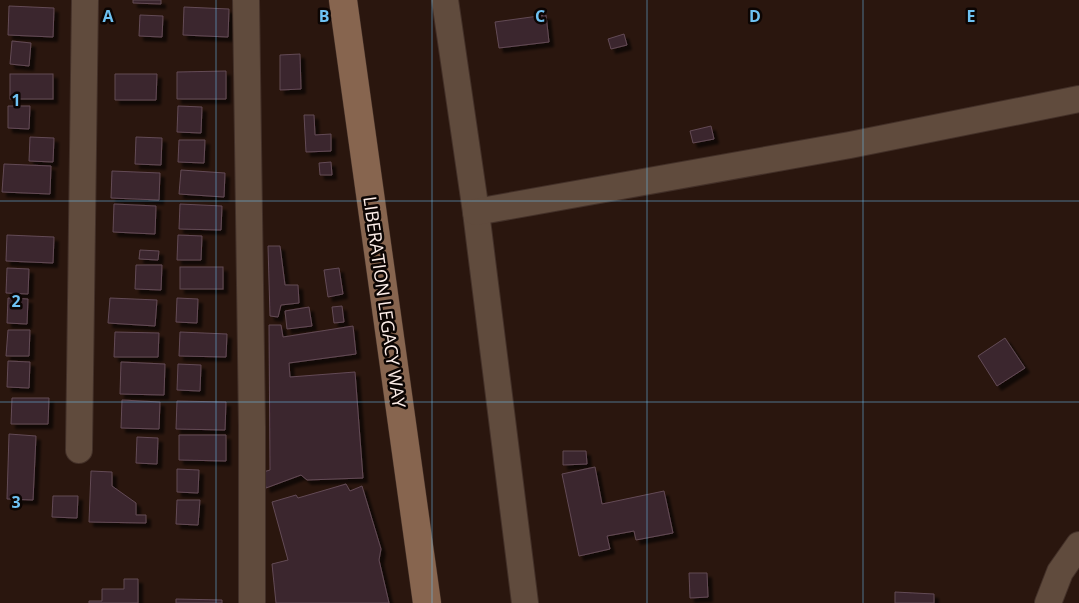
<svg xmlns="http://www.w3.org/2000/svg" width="1079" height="603" font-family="'Open Sans',sans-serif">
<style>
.building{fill:#3b252f;stroke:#634b55;filter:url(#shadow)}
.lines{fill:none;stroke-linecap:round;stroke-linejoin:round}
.minor-casing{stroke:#433028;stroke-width:28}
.secondary-casing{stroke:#433028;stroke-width:29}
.minor{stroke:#604b3d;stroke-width:26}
.secondary{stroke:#87654f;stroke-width:28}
.grid{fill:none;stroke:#6ec2f3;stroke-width:1;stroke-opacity:0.55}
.labels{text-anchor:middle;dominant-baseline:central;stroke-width:5;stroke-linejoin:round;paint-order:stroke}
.street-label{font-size:18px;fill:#fdeee9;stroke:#0c0503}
.grid-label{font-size:16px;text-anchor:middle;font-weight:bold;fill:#6ec2f3;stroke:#0c0503;stroke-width:5;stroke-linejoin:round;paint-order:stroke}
</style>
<defs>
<filter id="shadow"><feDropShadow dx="4.5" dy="4.5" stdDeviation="1" flood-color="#0009"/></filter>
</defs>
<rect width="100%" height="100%" fill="#2a160e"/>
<!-- building -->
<g class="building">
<path d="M133,0H161V4L133,3Z"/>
<path d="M9,6L54,8L53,37L8,35Z"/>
<path d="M184,7L229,9L228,37L183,35Z"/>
<path d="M140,15L163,16L162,37L139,36Z"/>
<path d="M546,15L549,42L499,48L495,22Z"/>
<path d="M624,34L627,45L611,49L608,39Z"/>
<path d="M12,41L31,43L29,66L10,64Z"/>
<path d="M300,54L301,89L280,90V55Z"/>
<path d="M226,71V99H177V72Z"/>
<rect x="10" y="74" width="43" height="25"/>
<path d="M115,74H157L156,100H115Z"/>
<path d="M8,106H30L29,129L8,128Z"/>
<path d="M178,106L202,107L201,133L177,132Z"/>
<path d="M304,115H314L315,135L331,134V151L306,152Z"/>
<path d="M711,126L714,139L693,143L690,131Z"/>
<path d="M30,137L54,138L53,162L29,161Z"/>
<path d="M136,137L162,138L161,165L135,164Z"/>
<path d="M179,140H205L204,163L178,162Z"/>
<path d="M331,162L332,175H320L319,163Z"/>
<path d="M4,164L51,166L50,194L2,192Z"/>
<path d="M181,170L225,173L224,197L179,194Z"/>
<path d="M112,171L160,173L159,200L111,198Z"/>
<path d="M114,204L156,206L155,234L113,232Z"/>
<path d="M180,204L222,206L221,230L179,229Z"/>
<path d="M7,235L54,237L53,263L6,261Z"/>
<path d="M178,235L202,236L201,260H177Z"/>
<path d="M268,246H280L285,285H298L299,303L281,305L278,317L270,316Z"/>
<path d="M140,250L159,251L158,260L139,259Z"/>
<path d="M136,265H162L161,290L135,289Z"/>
<rect x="180" y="267" width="43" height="22"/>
<path d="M7,268L29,269L28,294L6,293Z"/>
<path d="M339,268L343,294L328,297L324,270Z"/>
<path d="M8,298L28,299L27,324L7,323Z"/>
<path d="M110,298L157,300L155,326L108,323Z"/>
<path d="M177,298L198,299L197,323L176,322Z"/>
<path d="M342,306L344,322L334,323L332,307Z"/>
<path d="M309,307L312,326L287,329L285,311Z"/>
<path d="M269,325H281L283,337L353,326L356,354L289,363L290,377L355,372L363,478L307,480L301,475L266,488L263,472L270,470Z"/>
<path d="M8,330H30L29,356H6Z"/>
<path d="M115,332L159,333L158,357H114Z"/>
<path d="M180,332L227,334L226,357L179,356Z"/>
<path d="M1005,338L1025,368L997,386L978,356Z"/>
<path d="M8,361L30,362L29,388L7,387Z"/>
<path d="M121,362L165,364L164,395L120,394Z"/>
<path d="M178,364L201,365L200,391L177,390Z"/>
<path d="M12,398H49L48,424H11Z"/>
<path d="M122,400L160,402L159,429L121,428Z"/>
<path d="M177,401L226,402L225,430L176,429Z"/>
<path d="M9,434L36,436L33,500L7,499Z"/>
<path d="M179,435H226V461L179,460Z"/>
<path d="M137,437L158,438L157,464L136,463Z"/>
<path d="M563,451H586L587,464L563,465Z"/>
<path d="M595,467L602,504L664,491L673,533L636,540L634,531L607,536L610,549L579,556L562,474Z"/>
<path d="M177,469L199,470L198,493L177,492Z"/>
<path d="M91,471L112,472V486L136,503V515H146V523L89,522Z"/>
<path d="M346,484L350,491L362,486L381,549L379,560L389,603H276L272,564L288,560L272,502L296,495L298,498Z"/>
<path d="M53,496H78L77,518L52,517Z"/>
<path d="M177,500H200L198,525L176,524Z"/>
<path d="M689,573H707L708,597L690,598Z"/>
<path d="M124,579H138V603H89V601H102V589H124Z"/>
<path d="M895,592L934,594V603H895Z"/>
<path d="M176,599L222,600V603H176Z"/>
</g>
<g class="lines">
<!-- minor casing -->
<g class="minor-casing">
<g id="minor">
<path d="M246,0L252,427V603"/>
<path d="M445,0L476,212L525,603"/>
<path d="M476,212L850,145L1079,99"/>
<path d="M79,450L85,0"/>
<path d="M1048,603L1060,572L1079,545"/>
</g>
</g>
<!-- secondary casing -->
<g class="secondary-casing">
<path id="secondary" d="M343,0L427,603"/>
</g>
<!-- minor -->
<use href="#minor" class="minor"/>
<!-- secondary -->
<use href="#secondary" class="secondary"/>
</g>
<!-- grid -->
<path class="grid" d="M216,0V603M432,0V603M647,0V603M863,0V603M0,201H1079M0,402H1079"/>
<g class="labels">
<!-- street labels -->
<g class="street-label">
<text transform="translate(385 302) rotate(82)">LIBERATION LEGACY WAY</text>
</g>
</g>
<g class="grid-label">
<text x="108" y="22">A</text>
<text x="324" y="22">B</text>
<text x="540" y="22">C</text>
<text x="755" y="22">D</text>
<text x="971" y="22">E</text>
<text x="16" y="106">1</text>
<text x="16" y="307">2</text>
<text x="16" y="508">3</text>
</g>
</svg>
